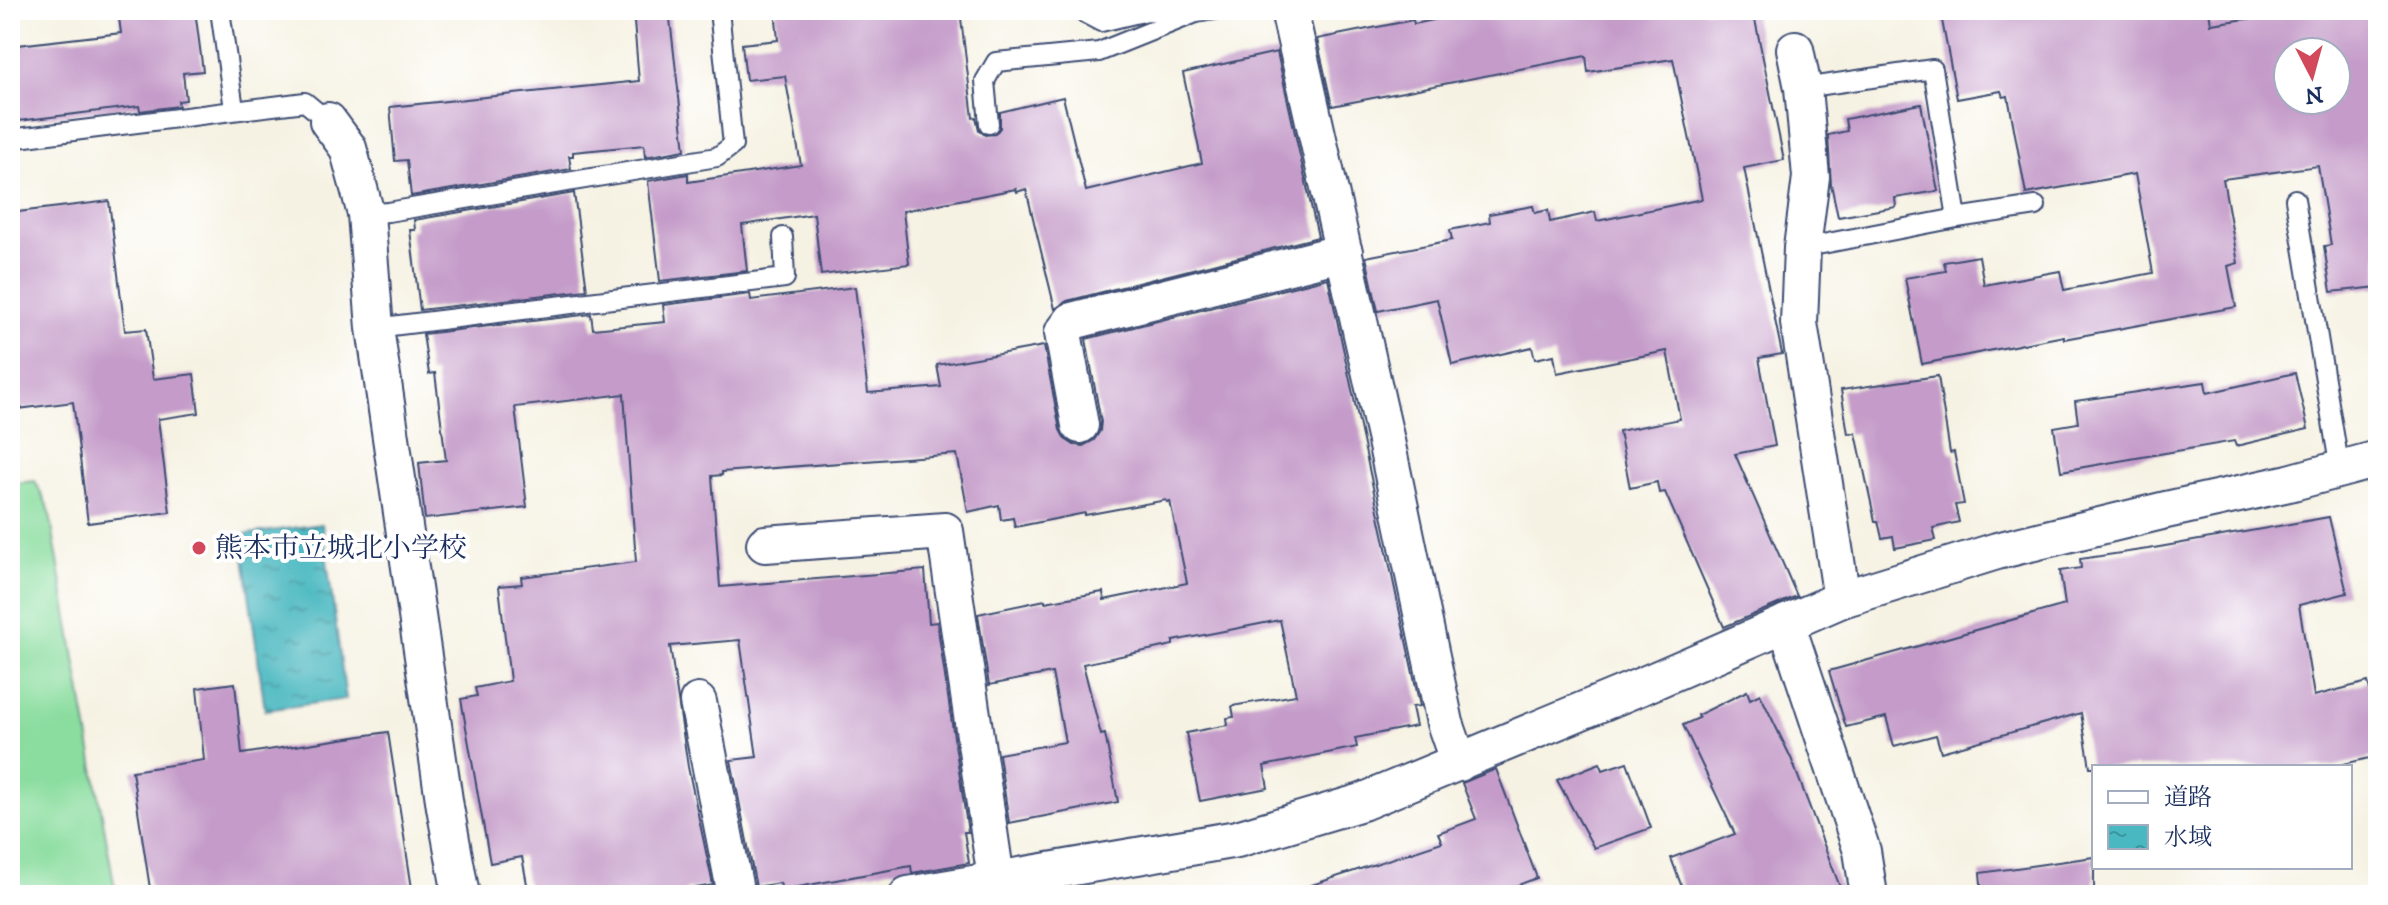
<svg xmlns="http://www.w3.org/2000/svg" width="2388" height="905" font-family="'IM FELL DW Pica','Noto Serif JP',serif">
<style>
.garden{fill:#8add9f;stroke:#52867e;stroke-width:2}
.water{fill:url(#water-ripples);stroke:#32748f;stroke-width:2}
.building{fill:#c59cc9;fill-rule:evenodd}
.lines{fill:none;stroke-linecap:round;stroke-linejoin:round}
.lane-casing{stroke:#3c4c72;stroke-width:22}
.street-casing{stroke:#3c4c72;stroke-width:40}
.lane{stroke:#fff;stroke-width:18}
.street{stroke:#fff;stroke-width:36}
.poi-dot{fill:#d1495b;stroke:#fff;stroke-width:3}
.labels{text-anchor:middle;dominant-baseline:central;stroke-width:8;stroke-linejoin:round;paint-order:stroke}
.poi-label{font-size:28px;fill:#1b2f5e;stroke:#fff;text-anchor:start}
</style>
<defs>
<pattern id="water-ripples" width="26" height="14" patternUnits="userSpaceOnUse" patternTransform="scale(2)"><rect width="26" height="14" fill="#49b8c0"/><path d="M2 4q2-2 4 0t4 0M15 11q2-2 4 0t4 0" fill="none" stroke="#3c969f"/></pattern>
</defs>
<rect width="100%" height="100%" fill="#fff"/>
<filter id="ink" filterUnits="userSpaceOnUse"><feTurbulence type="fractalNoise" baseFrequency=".0125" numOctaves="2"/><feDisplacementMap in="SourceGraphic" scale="16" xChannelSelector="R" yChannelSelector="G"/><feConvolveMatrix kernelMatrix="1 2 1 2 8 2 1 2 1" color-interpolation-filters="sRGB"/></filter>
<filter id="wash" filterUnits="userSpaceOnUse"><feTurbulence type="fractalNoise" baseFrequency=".006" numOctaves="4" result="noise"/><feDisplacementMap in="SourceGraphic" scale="32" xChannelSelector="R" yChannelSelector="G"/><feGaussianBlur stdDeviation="1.8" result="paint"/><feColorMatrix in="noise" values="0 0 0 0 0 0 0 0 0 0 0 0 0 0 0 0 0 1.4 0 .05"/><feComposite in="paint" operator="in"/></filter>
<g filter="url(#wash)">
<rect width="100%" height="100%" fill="#f6f2e3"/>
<!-- garden -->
<path class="garden" d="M35,481L49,509L116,895H10V484Z"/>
<!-- water -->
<path class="water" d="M322,524L346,699L265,710L241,535Z"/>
<g id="blocks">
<!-- building -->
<g class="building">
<path d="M118,10H195L203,71L183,73L186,100L178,101L179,106L140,111L139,106L10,122V46L121,33Z"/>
<path d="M633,10H669L685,150L645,157L644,145L573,152V156H569L571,169L411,196L407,160L395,161L390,107L639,81Z"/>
<path d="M775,10H960L973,118L976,117L979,130L985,135L995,134L1000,128V112L1063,97L1086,191L1202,163L1183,73L1277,52L1318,237L1067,301L1055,309L1026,189L1017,192L1016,189L903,211L909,264L821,275L814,214L742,225L747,271L660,281L648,181L688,174V182L801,165L785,76L746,80L742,44L778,40Z"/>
<path d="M1482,10H1753L1784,160L1744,168L1782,354L1759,358L1775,446L1735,454L1797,596L1724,627L1665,492L1659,493L1657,482L1630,488L1619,431L1680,419L1667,351L1557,373L1554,355L1535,359L1532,347L1452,365L1437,299L1378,311L1366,257L1452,240L1450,230L1490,222L1489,214L1533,206L1535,213L1548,210L1550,222L1595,212L1597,221L1702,199L1673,59L1588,72L1586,56L1332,106L1317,39L1413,20L1414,24Z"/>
<path d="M1940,10H2209L2211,24L2310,10H2378V287L2331,292L2324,246L2331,245L2318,166L2223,179L2238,263L2228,266L2236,307L2064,339V336L1922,364L1905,278L1946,271L1944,262L1979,256L1984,285L2060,271L2064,290L2153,273L2135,174L2026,194L2008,96L2003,97L2001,91L1957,99ZM2288,52H2336V100H2288Z"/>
<path d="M1921,104L1938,191L1895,198L1896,207L1838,217L1831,184L1828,135L1847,131L1845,119Z"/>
<path d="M574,193L587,290L420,310L410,230H415L414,220Z"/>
<path d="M109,201L125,331L146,329L153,379L194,374L199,413L158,419L170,512L88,523L73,402L10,410V213Z"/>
<path d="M1328,278L1420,706L1412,707L1416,726L1355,738L1357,747L1264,766L1268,788L1200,801L1186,733L1228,725L1227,718L1234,717L1232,706L1296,695L1280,620L1173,641V645L1083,664L1101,735L1105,734L1118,802L1009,823L999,754L1065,742L1052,673L989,685L978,614L1045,600V602L1103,592L1104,600L1187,583L1170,501L1167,502L1166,500L1085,515V513L1015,527L1013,518L1001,520L999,505L968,512L957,454L722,472V475L712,476L720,587L925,570L929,623L937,622L968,832H964L969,863L912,873L911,866L782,890L780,883L756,887L731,760L757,757L740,640L670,646L688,767L713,885L685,890L686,895H529L522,857L490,863L461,699L477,696L475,688L510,681L499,586L522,584L521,577L636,562L624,394L515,407L527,507L425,519L419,463L446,460L435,373L429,374L423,334L591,314L593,329L665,322L663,305L750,294L751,300L855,287L868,393L941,387L937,365L1044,346L1060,430L1065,439L1074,445L1083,446L1094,440L1100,431L1101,422L1086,339Z"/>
<path d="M2295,373L2308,429L2236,446L2234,441L2061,471L2054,427L2078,423L2075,401L2205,382L2207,393Z"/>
<path d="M1938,376L1950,453L1954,452L1964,504L1955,505L1959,522L1933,528L1936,540L1895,548L1893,536L1882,538L1878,521H1875L1856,433L1848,434L1841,390Z"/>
<path d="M2329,517L2347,593L2299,605L2314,696L2368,682L2370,690L2378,688V756L2331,767H2090L2081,713L1941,752L1936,735L1894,746L1886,717L1846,727L1829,671L2065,605L2060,571L2081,568L2080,559L2148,549Z"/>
<path d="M235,683L242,754L388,732L413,895H151L132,771L204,760L197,688Z"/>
<path d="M1747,691L1750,699L1760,694L1791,758L1843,895H1685L1671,858L1735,834L1683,725L1699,718L1698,715Z"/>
<path d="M1627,762L1651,828L1594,848L1557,780L1600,763L1603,770Z"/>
<path d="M1496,769L1537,878L1491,895H1304L1303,888L1442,842L1438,833L1476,819L1462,783Z"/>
<path d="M2094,857V895H1982L1980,873Z"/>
</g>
</g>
</g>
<g filter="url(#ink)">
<use href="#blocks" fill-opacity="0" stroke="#3c4c72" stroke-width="2"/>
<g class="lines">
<!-- lane casing -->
<g class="lane-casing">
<g id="lane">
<path d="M220,10L234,109"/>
<path d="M1082,10V12L1101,22L1147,11L1196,13L1215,10"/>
<path d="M1803,88L1933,69L1957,218L2036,206"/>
<path d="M989,124L985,81L996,62L1099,52L1196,13"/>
<path d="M10,139L305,102L328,121"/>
<path d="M2295,199L2340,470"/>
<path d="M366,214L388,212L717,157L733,145L719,10"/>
<path d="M1802,248L1957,218"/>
<path d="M375,328L785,278L783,237"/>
</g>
</g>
<!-- street casing -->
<g class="street-casing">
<g id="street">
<path d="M1289,10L1386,441L1445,723L1459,763"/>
<path d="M1795,49L1803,88L1811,177L1802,248L1799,323L1842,599"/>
<path d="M328,121L348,148L366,214L375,328L445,807L461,895"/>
<path d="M1080,425L1063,333L1072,321L1344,252"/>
<path d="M765,544L945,531L996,879"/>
<path d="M1786,623L1862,851L1869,895"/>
<path d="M698,702L736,895"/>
<path d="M908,895L1237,839L1362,802L1649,683L1842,599L1997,551L2166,510L2289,483L2378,459"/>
</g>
</g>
<!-- lane -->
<use href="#lane" class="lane"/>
<!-- street -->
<use href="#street" class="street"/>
</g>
</g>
<!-- markers -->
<circle class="poi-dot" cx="199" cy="548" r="8"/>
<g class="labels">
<!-- poi labels -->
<g class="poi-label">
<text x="215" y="548">熊本市立城北小学校</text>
</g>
</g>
<!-- margin -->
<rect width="2388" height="905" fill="none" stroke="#fff" stroke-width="40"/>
<!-- legend -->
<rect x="2092" y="765" width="260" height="104" fill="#ffffff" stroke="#a4acbf" stroke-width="2"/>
<rect x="2108" y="791" width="40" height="12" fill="#ffffff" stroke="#a4acbf" stroke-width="2"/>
<text x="2164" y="805" font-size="24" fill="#1b2f5e">道路</text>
<rect x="2108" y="825" width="40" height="24" fill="url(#water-ripples)" stroke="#a4acbf" stroke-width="2"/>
<text x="2164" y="845" font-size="24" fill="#1b2f5e">水域</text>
<!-- north arrow -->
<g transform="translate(2312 76) rotate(174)"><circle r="38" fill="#ffffff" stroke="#a4acbf" stroke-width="2"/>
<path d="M0-6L14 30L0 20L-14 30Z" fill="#d1495b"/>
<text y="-12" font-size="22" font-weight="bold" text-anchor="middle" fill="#1b2f5e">N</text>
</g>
</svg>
